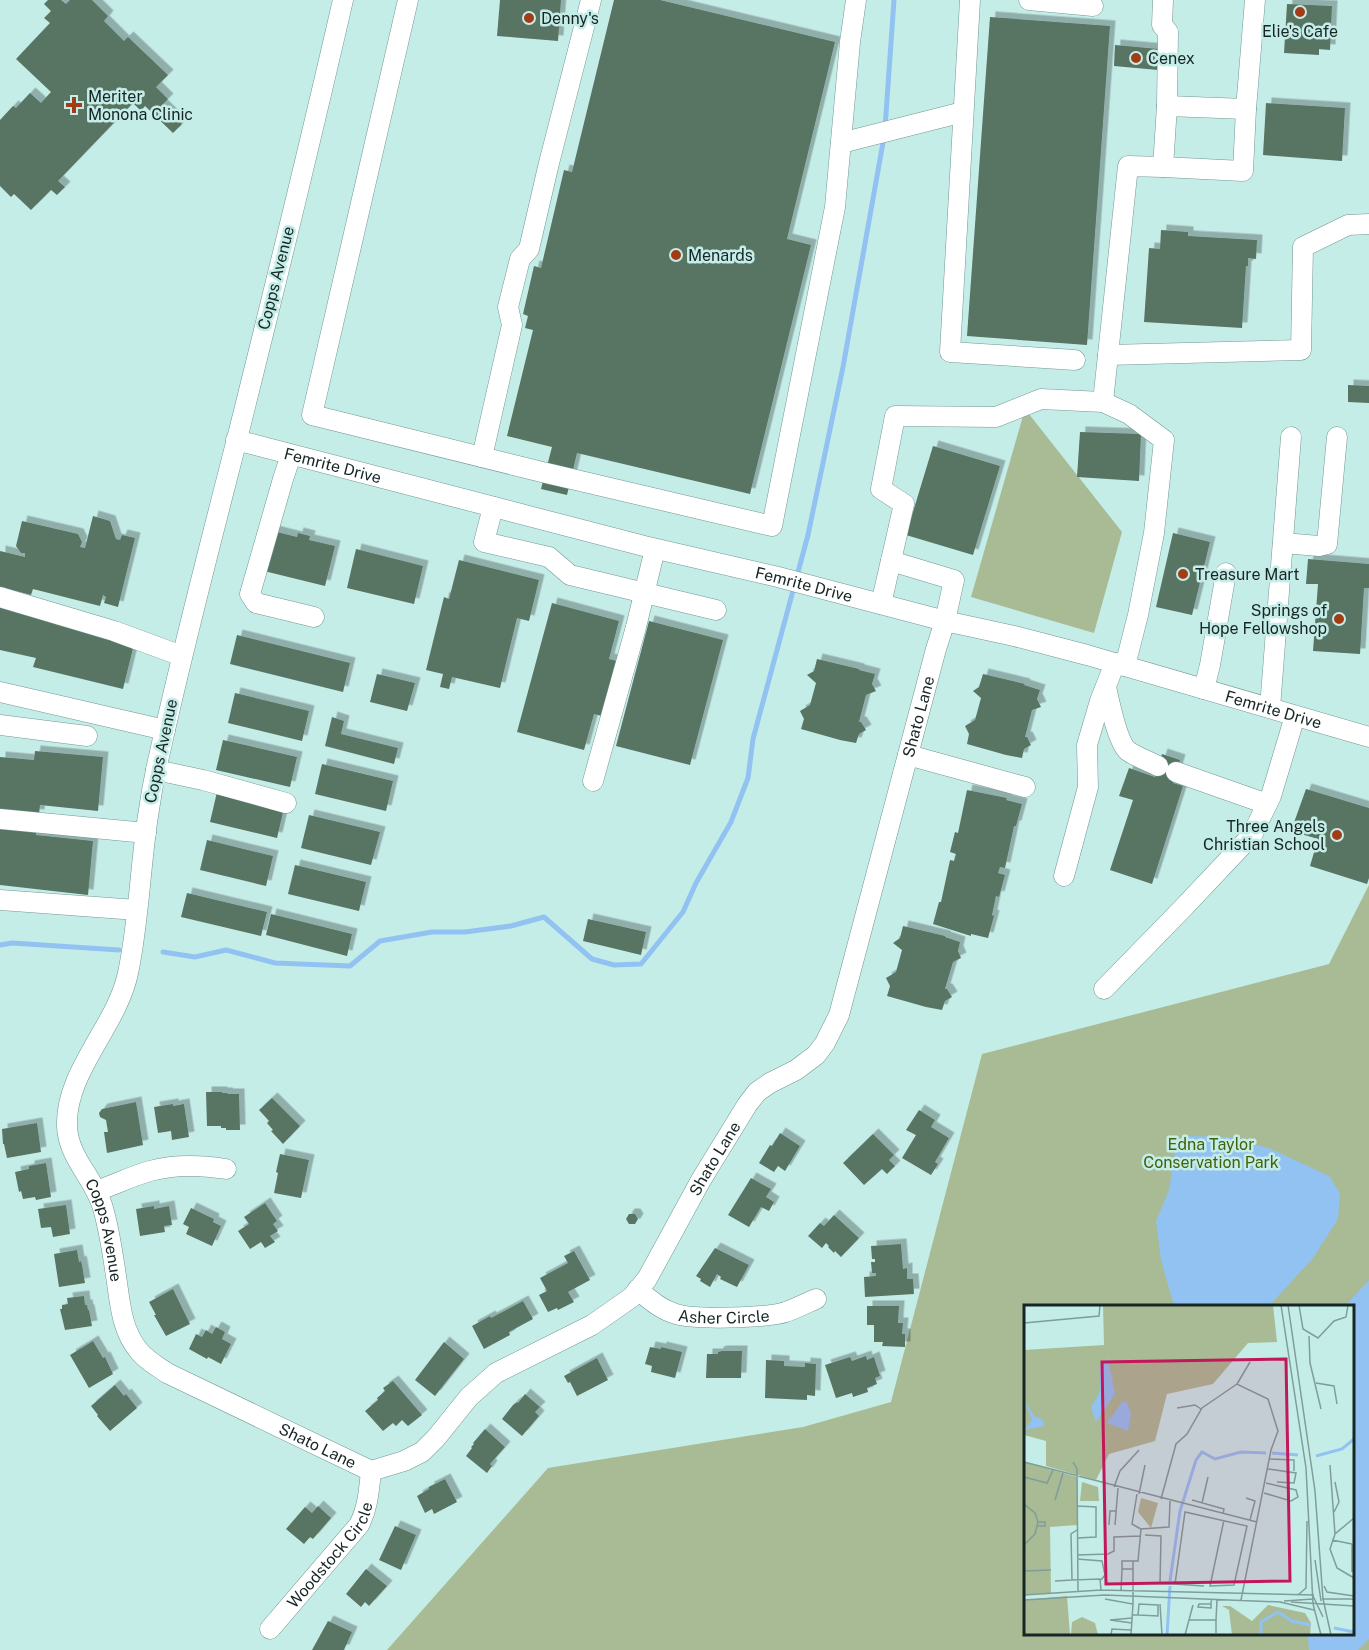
<svg xmlns="http://www.w3.org/2000/svg" width="1369" height="1650" font-family="'Public Sans',sans-serif">
<style>
.green{fill:#a8bb94;fill-rule:evenodd}
.water{fill:#92c2f1}
.lines{fill:none;stroke-linecap:round;stroke-linejoin:round}
.stream{stroke:#92c2f1;stroke-width:5}
.building{fill:#587463;filter:url(#shadow)}
.minor-casing{stroke:#729793;stroke-width:21}
.minor{stroke:#fff;stroke-width:20}
.poi-dot{fill:#a23c16;stroke:#c5ede8;stroke-width:2}
.labels{text-anchor:middle;dominant-baseline:central;stroke-width:5;stroke-linejoin:round;paint-order:stroke}
.poi-label{font-size:16px;fill:#172625;stroke:#c5ede8;text-anchor:start}
.street-label{font-size:16px;fill:#172625;stroke:#c5ede8}
.park-label{font-size:16px;fill:#426109;stroke:#c5ede8}
.inset-river{fill:none;stroke:#92c2f1;stroke-width:3}
.inset-road{fill:none;stroke:#7f9d9a;stroke-width:1.5}
.view{fill:#c2185b;fill-opacity:0.15;stroke:#c2185b;stroke-width:3}
.inset-edge{fill:none;stroke:#172625;stroke-width:3}
</style>
<defs>
<filter id="shadow"><feDropShadow dx="5.5" dy="-5.5" stdDeviation="0" flood-color="#0004"/></filter>
</defs>
<rect width="100%" height="100%" fill="#c5ede8"/>
<!-- green -->
<g class="green">
<path d="M1025,409L1122,532L1094,633L971,597Z"/>
<path d="M1369,885V1650H387L548,1468L803,1427L891,1402L982,1054L1329,964ZM1026,1306H1352V1634H1026Z"/>
</g>
<!-- water -->
<g class="water">
<path d="M1183,1136L1228,1137L1271,1149L1329,1176L1340,1193L1338,1219L1313,1258L1269,1306H1174L1161,1260L1156,1221L1169,1190L1175,1151Z"/>
<path d="M1369,1280V1639L1358,1650H1309L1308,1634H1352V1306H1345Z"/>
</g>
<g class="lines">
<!-- stream -->
<g class="stream">
<path d="M885,128L894,0"/>
<path d="M0,945L12,943L119,950"/>
<path d="M163,952L195,957L226,950L275,963L350,966L380,941L432,932H465L511,926L544,917L592,959L614,965L641,964L683,912L696,883L731,822L748,778L753,739L808,535L843,367L884,137"/>
</g>
</g>
<!-- building -->
<g class="building">
<path d="M48,0H61L66,4L70,0H92L108,16L104,21L124,41L128,37L168,75L156,87L168,99L162,105L182,124L173,133L145,106L141,111L133,103L58,181L65,187L57,195L51,190L31,210L14,194L11,197L0,186V120L13,106L16,108L30,93L41,103L51,92L16,59L50,23L44,18L51,11L44,4Z"/>
<path d="M500,0H561L558,41L497,36Z"/>
<path d="M614,0H660L835,42L787,239L811,245L750,494L577,453L567,495L541,489L552,447L507,436L533,330L525,328L528,316L523,314L534,266L541,268L564,170L572,172Z"/>
<path d="M1287,4L1332,6L1330,50L1319,49V55L1284,53Z"/>
<path d="M990,17L1110,26L1087,345L967,336Z"/>
<path d="M1115,45L1159,49L1158,70L1114,66Z"/>
<path d="M1266,103L1345,108L1342,161L1263,155Z"/>
<path d="M1161,230L1188,232V236L1257,240L1256,259L1248,258V266H1246L1242,328L1144,322L1149,248L1160,249Z"/>
<path d="M1348,385L1369,386V403L1348,402Z"/>
<path d="M1080,432L1141,434L1139,481L1077,477Z"/>
<path d="M933,446L1000,466L973,555L906,535Z"/>
<path d="M93,516L110,521L116,539L120,540L122,535L135,538L118,607L104,603L106,597L103,595L100,606L33,589L31,595L0,587V551L25,557V553H21L16,546L22,521L78,534L82,542L80,547L85,548Z"/>
<path d="M273,531L297,537L298,533L310,536L309,540L335,546L325,586L264,571Z"/>
<path d="M1173,533L1210,542L1192,615L1156,607Z"/>
<path d="M356,549L423,566L414,604L347,588Z"/>
<path d="M1308,559L1369,564V588H1364L1360,654L1313,651L1318,584H1306Z"/>
<path d="M459,560L539,580L529,621L517,618L500,688L452,677L449,689L440,687L443,674L426,670L444,597L449,599Z"/>
<path d="M0,602L57,616L55,624L134,644L123,689L33,667L36,658L0,650Z"/>
<path d="M552,603L619,621L609,659L617,661L602,716L594,714L584,750L517,732Z"/>
<path d="M649,621L723,640L690,765L616,746Z"/>
<path d="M237,635L350,663L343,692L230,664Z"/>
<path d="M817,659L859,669V670L875,674L872,684L876,691L866,695L859,722H861L866,730L859,734L856,743L840,740L801,729L804,719L800,711L810,705L816,683L807,675L814,671Z"/>
<path d="M377,674L415,683L407,711L370,702Z"/>
<path d="M983,674L1025,684L1024,685L1040,690L1037,699L1041,707L1032,710L1025,737H1027L1031,745L1024,749L1022,758L1006,755L967,744L969,734L965,726L975,720L981,698L973,691L979,687Z"/>
<path d="M235,693L309,711L302,741L228,723Z"/>
<path d="M332,717L344,721L341,734L398,748L394,764L325,746Z"/>
<path d="M223,740L297,757L290,787L216,770Z"/>
<path d="M35,751L103,757L98,811L40,805L39,815L0,811V757L34,760Z"/>
<path d="M1162,754L1180,760L1173,783L1183,786L1152,884L1110,870L1133,800L1119,796L1129,768L1155,777Z"/>
<path d="M322,764L393,781L386,811L315,794Z"/>
<path d="M1306,789L1369,808V878L1367,884L1310,866L1318,839L1291,831Z"/>
<path d="M967,790L1007,798L1006,800L1022,804L1016,826H1014L1005,868L1000,867L998,873L1005,875L999,897L996,896L992,915L994,916L988,938L971,934V936L933,924L939,902H941L950,860L954,861L956,854L950,852L955,832L958,833Z"/>
<path d="M217,792L284,808L277,838L210,822Z"/>
<path d="M309,815L380,832L371,865L301,848Z"/>
<path d="M0,823L37,827L36,835L93,841L88,895L0,885Z"/>
<path d="M207,840L273,856L266,886L200,870Z"/>
<path d="M295,865L366,882L359,911L288,894Z"/>
<path d="M187,893L267,912L261,936L181,917Z"/>
<path d="M271,914L352,934L347,956L266,935Z"/>
<path d="M588,919L646,932L641,955L583,941Z"/>
<path d="M903,926L945,936V937L960,942L958,951L961,958L953,962L945,989H947L952,997L945,1001L942,1010L926,1007L887,996L890,986L886,978L896,972L902,950L893,943L900,938Z"/>
<path d="M206,1092H222V1093H227L228,1094H239L240,1130H226V1128H221V1126H207Z"/>
<path d="M272,1098L300,1126L283,1144L271,1131L273,1130L267,1123L269,1121L259,1110Z"/>
<path d="M136,1102L143,1145L107,1153L104,1132H108L106,1120L100,1117L99,1113L102,1109Z"/>
<path d="M173,1104V1106L184,1104L189,1137L172,1140L171,1131L158,1133L154,1107Z"/>
<path d="M919,1110L935,1120L931,1127L949,1138L935,1162L938,1164L931,1175L902,1158L916,1135L906,1130Z"/>
<path d="M37,1123L41,1152L7,1158L4,1144H3L2,1129Z"/>
<path d="M780,1133L800,1146L785,1171L778,1166L774,1172L759,1163L770,1145L772,1146Z"/>
<path d="M873,1134L894,1155L889,1160L895,1166L887,1174L882,1169L864,1185L843,1163Z"/>
<path d="M280,1154L309,1160L301,1198L274,1193L278,1173L276,1172Z"/>
<path d="M46,1163L51,1197L36,1200L35,1197L23,1199L21,1191L19,1192L15,1172L29,1169V1166Z"/>
<path d="M751,1178L771,1189L766,1197L774,1202L769,1211L761,1207L749,1227L728,1215Z"/>
<path d="M265,1203L277,1221L273,1224L278,1231L270,1236L275,1242L265,1248L261,1242L250,1249L238,1231L249,1224L244,1217Z"/>
<path d="M66,1205L70,1234L53,1237L51,1227L41,1228L38,1209Z"/>
<path d="M154,1206V1209L169,1206L172,1225L164,1226L165,1232L140,1236L136,1209Z"/>
<path d="M191,1208L214,1219L213,1222L221,1226L212,1246L186,1234L189,1227L183,1224Z"/>
<path d="M629,1214H635L638,1219L635,1224H629L626,1219Z"/>
<path d="M834,1215L859,1238L841,1257L835,1251L834,1253L828,1247L829,1246L826,1243L822,1248L808,1236L820,1223L824,1226Z"/>
<path d="M901,1244L903,1269L907,1268V1279H913L914,1294L865,1297L864,1277L876,1276V1273H872L871,1262H875V1259H872L871,1246Z"/>
<path d="M715,1248L749,1265L737,1287L720,1279L721,1277L717,1274L710,1287L700,1281L701,1279L696,1276Z"/>
<path d="M77,1250L79,1262L81,1261L82,1265L85,1283L59,1287L54,1254Z"/>
<path d="M574,1251L590,1280L568,1292L574,1302L558,1310L557,1308L548,1312L539,1295L547,1291L540,1278L568,1263L564,1256Z"/>
<path d="M173,1289L190,1324L166,1336L154,1315H156L149,1302Z"/>
<path d="M84,1296L85,1305H87L88,1310H89L92,1326L65,1330L60,1309H62V1305L68,1304L67,1298Z"/>
<path d="M523,1301L533,1319L509,1332L510,1335L484,1349L472,1326L490,1316L491,1318Z"/>
<path d="M867,1306H899L898,1323H903L902,1334H905V1347L882,1346L883,1342H874V1325H867Z"/>
<path d="M216,1327L225,1332L222,1339L231,1344L221,1364L208,1357L207,1359L189,1349L196,1334L202,1337L206,1330L212,1334Z"/>
<path d="M93,1341L103,1358L105,1357L113,1374L89,1388L70,1355Z"/>
<path d="M444,1342L464,1359L435,1396L415,1380Z"/>
<path d="M650,1347L661,1349V1347L682,1352L675,1378L651,1372L652,1366L645,1364Z"/>
<path d="M722,1351H742L741,1378H706L707,1354H718V1352Z"/>
<path d="M866,1356L867,1360L874,1357L880,1376L875,1378L877,1384L867,1388L868,1392L853,1397L852,1393L836,1398L825,1365L850,1357L852,1361Z"/>
<path d="M597,1358L608,1380L577,1396L570,1382L568,1383L564,1376Z"/>
<path d="M766,1360L784,1361V1366L805,1367V1363L816,1364L815,1396L807,1395V1400L765,1398Z"/>
<path d="M393,1381L422,1415L408,1426L402,1420L396,1426L393,1423L383,1431L365,1411L378,1400L377,1398L385,1391L383,1388Z"/>
<path d="M115,1385L124,1396L126,1394L137,1408L110,1431L97,1416L98,1415L91,1406Z"/>
<path d="M525,1394L540,1407L535,1412L539,1416L522,1436L502,1419L513,1405L517,1402L518,1403Z"/>
<path d="M485,1429L505,1447L490,1464L492,1466L487,1473L466,1456L472,1448L471,1447L474,1444L473,1443Z"/>
<path d="M445,1479L457,1502L434,1514L432,1509L425,1513L417,1496L429,1489V1487Z"/>
<path d="M318,1506L331,1518L313,1539L310,1537L304,1544L286,1529L305,1507L312,1513Z"/>
<path d="M395,1526L416,1535L401,1570L379,1560Z"/>
<path d="M366,1569L387,1586L369,1606L365,1602L361,1607L346,1594Z"/>
<path d="M328,1621L352,1632L344,1650H312Z"/>
</g>
<g class="lines">
<!-- minor casing -->
<g class="minor-casing">
<g id="minor">
<path id="s1" d="M343,0C309,148 273,295 236,443C210,545 183,648 160,752C155,773 151,794 148,816C140,868 139,921 128,973C117,1026 65,1072 67,1126C68,1157 93,1177 102,1205C108,1224 113,1255 116,1276C120,1301 121,1330 139,1351C146,1360 157,1366 167,1373L371,1471L404,1461L422,1452L436,1438L469,1397L496,1373L592,1325L632,1297L647,1279L701,1180L747,1105L757,1092L770,1083L796,1070L816,1055L825,1043L839,1015L936,649L945,621L954,580L891,561"/>
<path d="M408,0L312,415L542,472L772,526L835,207L850,42L856,0"/>
<path d="M970,0L950,352L1075,360"/>
<path d="M1029,0L1093,6"/>
<path d="M1167,106L1246,109L1255,0"/>
<path d="M841,143L963,112"/>
<path d="M1163,167L1243,171L1246,109"/>
<path d="M1108,355L1301,350L1303,247L1348,225L1369,224"/>
<path d="M1103,402L1129,414L1164,440L1154,533L1138,615L1125,666"/>
<path id="s2" d="M236,440L644,546L778,577L945,621L1014,636L1087,655L1369,737"/>
<path d="M291,455L283,479L250,594L256,603L314,617"/>
<path d="M482,457L512,325L508,307L520,259L529,249L549,163L591,0"/>
<path d="M493,507L484,542L549,557L570,575L716,610"/>
<path d="M1283,543L1319,546L1327,544L1337,437"/>
<path d="M0,597L114,631L182,656"/>
<path d="M881,604L904,504L881,489L895,416L996,417L1041,399L1103,402L1128,166L1163,167L1167,106L1168,32L1162,25L1163,0"/>
<path d="M1106,687C1109,701 1118,743 1128,751C1136,757 1149,761 1158,766"/>
<path d="M1204,689L1210,665L1226,573"/>
<path d="M0,692L165,730"/>
<path d="M1270,708L1291,437"/>
<path d="M0,725L87,736"/>
<path d="M908,755L1025,787"/>
<path d="M156,770L203,780L286,803"/>
<path d="M1176,772L1267,804"/>
<path d="M593,781L636,627L655,549"/>
<path d="M0,819L146,833"/>
<path d="M1064,876L1088,787L1087,745L1100,701L1115,663"/>
<path d="M0,900L137,910"/>
<path d="M1104,989L1183,908L1252,835L1271,796L1295,716"/>
<path d="M96,1191C114,1185 132,1176 150,1171C175,1164 201,1165 226,1169"/>
<path id="s3" d="M638,1289C649,1300 662,1310 676,1314C695,1320 767,1318 786,1312C797,1308 806,1303 816,1299"/>
<path id="s4" d="M270,1629L359,1525C368,1508 369,1490 371,1471"/>
</g>
</g>
<!-- minor -->
<use href="#minor" class="minor"/>
</g>
<!-- markers -->
<g class="poi-dot">
<circle cx="1300" cy="12" r="6"/>
<circle cx="529" cy="18" r="6"/>
<circle cx="1136" cy="58" r="6"/>
<path d="M71 96h6v6h6v6h-6v6h-6v-6h-6v-6h6z"/>
<circle cx="676" cy="255" r="6"/>
<circle cx="1183" cy="574" r="6"/>
<circle cx="1339" cy="619" r="6"/>
<circle cx="1337" cy="835" r="6"/>
</g>
<g class="labels">
<!-- poi labels -->
<g class="poi-label">
<text x="541" y="18">Denny's</text>
<text x="1300" y="31" text-anchor="middle">Elie's Cafe</text>
<text x="1148" y="58">Cenex</text>
<text x="88" y="96">Meriter<tspan x="88" dy="18">Monona Clinic</tspan></text>
<text x="688" y="255">Menards</text>
<text x="1195" y="574">Treasure Mart</text>
<text x="1327" y="610" text-anchor="end">Springs of<tspan x="1327" dy="18">Hope Fellowshop</tspan></text>
<text x="1325" y="826" text-anchor="end">Three Angels<tspan x="1325" dy="18">Christian School</tspan></text>
</g>
<!-- street labels -->
<g class="street-label">
<text transform="translate(276 278) rotate(-76)">Copps Avenue</text>
<text stroke="none"><textPath href="#s2" startOffset="100">Femrite Drive</textPath></text>
<text stroke="none"><textPath href="#s2" startOffset="586">Femrite Drive</textPath></text>
<text stroke="none"><textPath href="#s2" startOffset="1072">Femrite Drive</textPath></text>
<text stroke="none"><textPath href="#s1" startOffset="2650">Shato Lane</textPath></text>
<text transform="translate(161 751) rotate(-78)">Copps Avenue</text>
<text stroke="none"><textPath href="#s1" startOffset="2146">Shato Lane</textPath></text>
<text stroke="none"><textPath href="#s1" startOffset="1276">Copps Avenue</textPath></text>
<text stroke="none"><textPath href="#s3" startOffset="94">Asher Circle</textPath></text>
<text stroke="none"><textPath href="#s1" startOffset="1606">Shato Lane</textPath></text>
<text stroke="none"><textPath href="#s4" startOffset="96">Woodstock Circle</textPath></text>
</g>
<!-- park labels -->
<g class="park-label">
<text x="1211" y="1144">Edna Taylor<tspan x="1211" dy="18">Conservation Park</tspan></text>
</g>
</g>
<!-- overview -->
<g transform="translate(1024 1305)">
<rect width="330" height="330" fill="#c5ede8"/>
<path d="M79,0H249L253,37L224,38L189,79L143,89L131,136L85,149L72,175L22,161V136L0,130V45L80,40ZM0,157L53,172V220L26,222L27,288L0,290ZM58,177L74,182L75,196H56ZM117,193L134,198L127,223L114,207ZM43,291L46,330H0V295ZM244,300L281,308L287,318L286,330H208L205,305L198,301H206L228,316ZM58,312L71,318L74,330H47L48,317Z" fill="#a8bb94"/>
<path d="M84,53L91,89L72,117L67,103L76,86V60ZM0,95L10,111L19,115L20,121L0,125L8,115ZM98,97H103L107,109L104,126L83,118Z" fill="#92c2f1"/>
<path class="inset-river" d="M248,148L274,150M292,151L318,144L330,134M146,276L156,206L172,155L178,147L191,154L217,147L242,148M310,323L330,327M143,330L146,281M237,330V317L254,307L268,316L287,320"/>
<path class="inset-road" d="M257,0L282,163L289,299L297,330M264,0L291,186L299,294L307,330M275,0L279,24L294,33L310,16L322,12L324,0M0,18L75,11L76,0M285,31L286,58L297,104M292,78L310,81L313,99M213,79L226,57M153,103L171,100L177,104M245,154L270,155V166M0,157L233,217M49,157L53,164L54,286M306,160L311,229M244,164L272,168L270,178L253,177M0,172L23,178L29,165M90,182L96,166L115,145M240,188L267,196L274,192L272,185L242,178M113,189L108,219L117,224M115,189L121,160M222,193L231,196L226,215M137,194L152,139L163,129L178,103L213,79L244,94L254,126L247,145L217,295M31,195L39,168M168,195L200,204L199,209M178,198L184,172M0,199L11,208L14,217L11,229L0,240M53,201L72,202V232L53,233M310,207L315,197L311,177M330,213L311,229L306,244L313,263L330,273M85,220L86,206H92M91,220L94,183M13,221H21V217H14M121,230L137,231L136,279M308,235L328,239M53,250L84,249L90,246V232L116,231M53,254L78,256L81,270L77,275M291,255L297,296M98,264V256H109M0,266L27,265M328,267V239M48,275L76,274L77,285M31,276L48,275L47,229L53,225M119,278L151,279M180,281L151,279L161,207L223,221L210,280L186,281L200,215M300,281L303,287L330,291M97,286L98,264H109M0,290L77,285L290,290M274,290L282,283L283,216M289,291L299,312M81,294L109,299L107,330M298,294H330M0,295L81,290L257,297M260,296L289,294M256,297L290,305M267,297L330,301M109,299V256H114L117,224L145,222L146,196M136,299L138,330M187,299H175L174,302L187,303V297L188,294M108,310H114L134,311V300L115,299L114,310M165,315H192V328M192,315L193,295M108,318L86,315L108,313M87,330L88,324L107,325M161,330L169,300"/>
<path class="view" d="M262,54L266,276L82,279L78,57Z"/>
<rect width="330" height="330" class="inset-edge"/>
</g>
</svg>
